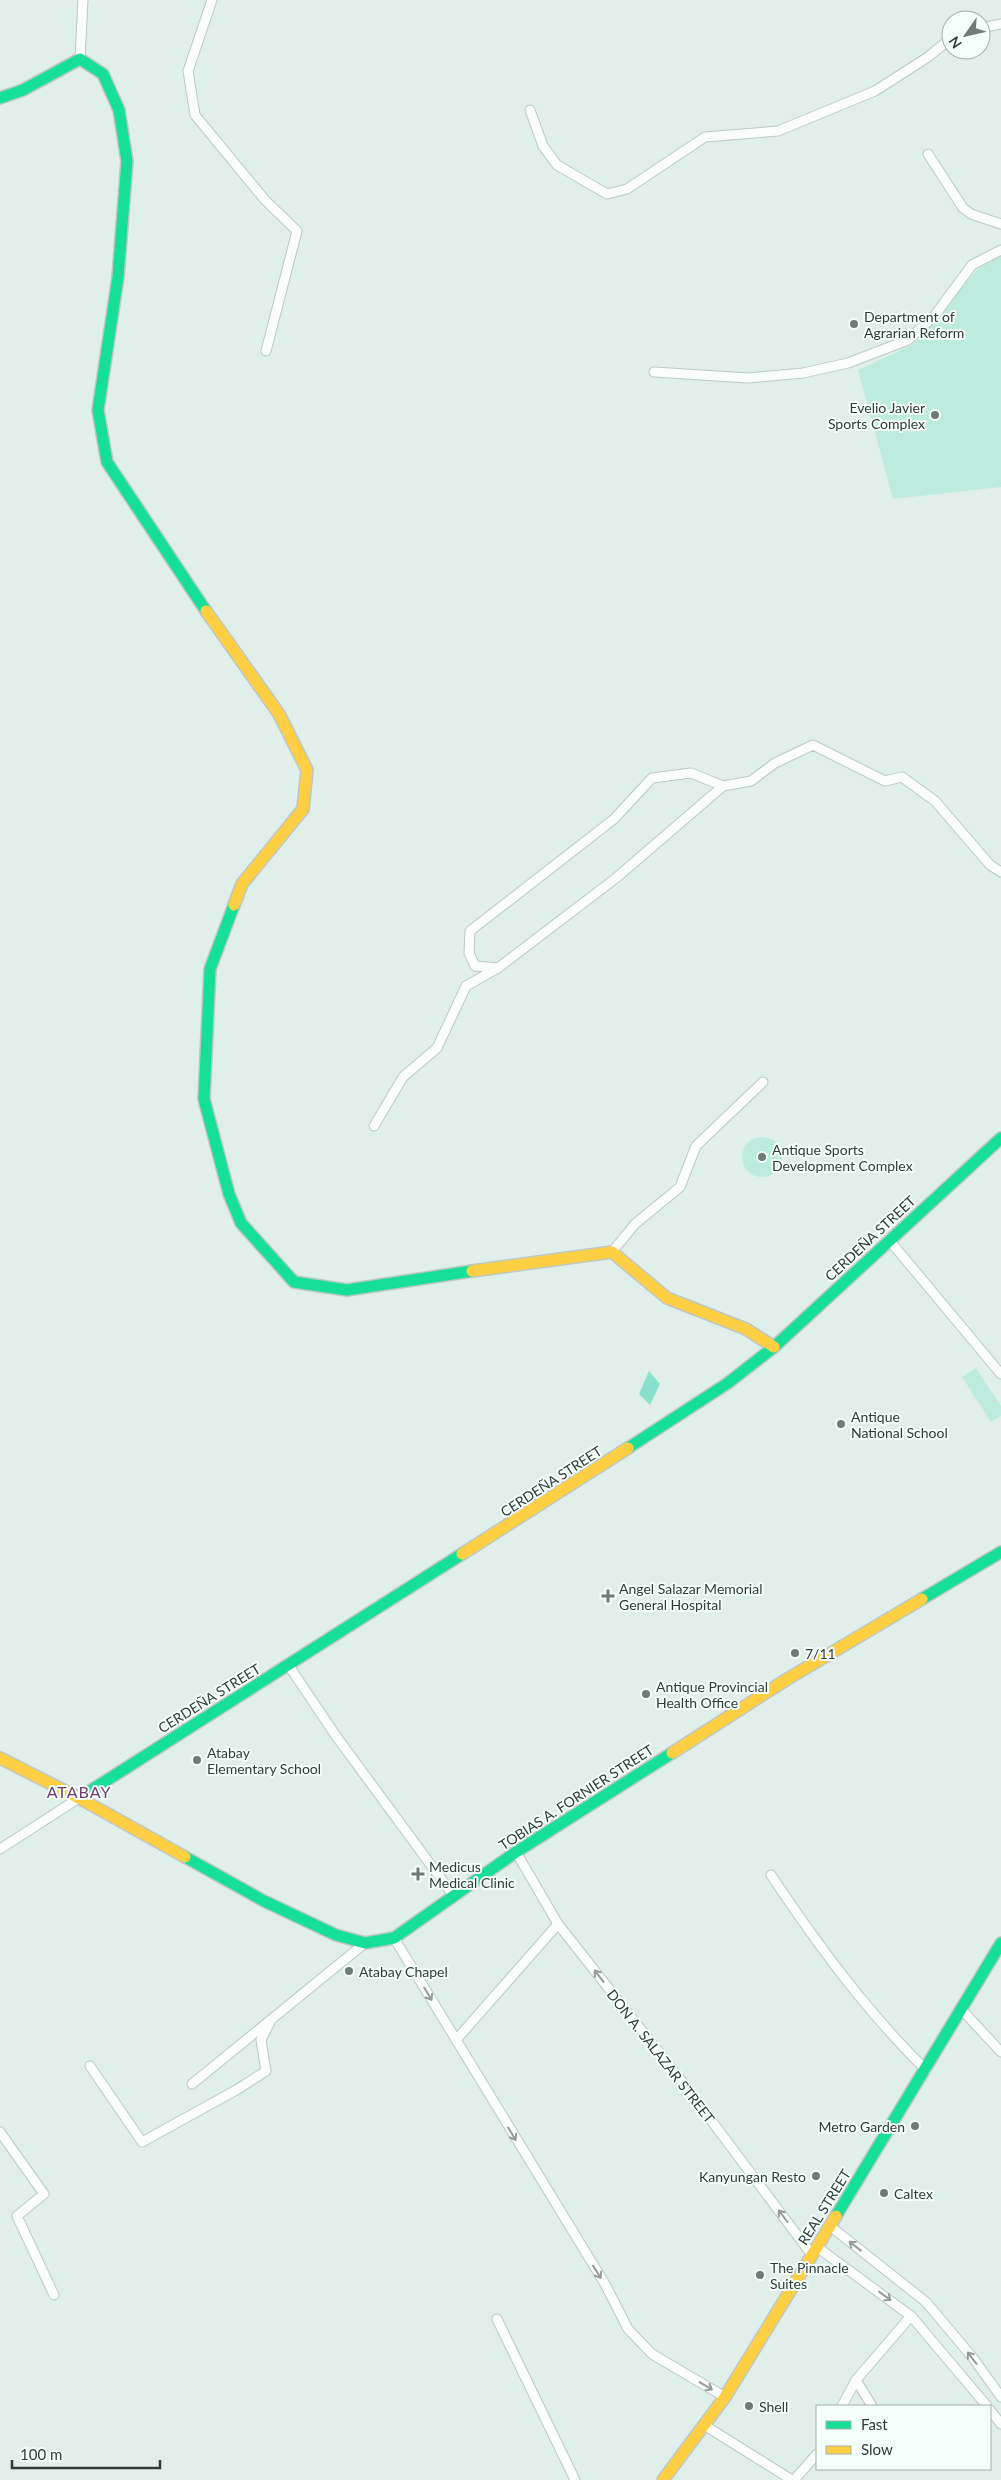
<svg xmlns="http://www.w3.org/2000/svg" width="1001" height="2480" font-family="Lato,sans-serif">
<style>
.green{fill:#bdecdf}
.water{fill:#87e1cc}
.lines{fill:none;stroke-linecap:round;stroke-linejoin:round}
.street-casing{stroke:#bdc8c4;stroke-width:11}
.fast-casing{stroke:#bdc8c4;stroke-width:14}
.slow-casing{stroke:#bdc8c4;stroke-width:14}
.street{stroke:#fafdfc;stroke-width:9}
.fast{stroke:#16e098;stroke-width:11}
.slow{stroke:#ffcf43;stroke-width:11}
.oneway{stroke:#969c9a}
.poi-dot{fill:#6f7b77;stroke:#f4fefb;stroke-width:2}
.labels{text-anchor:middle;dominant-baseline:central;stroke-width:4;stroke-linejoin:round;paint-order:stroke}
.poi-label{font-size:14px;fill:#313c39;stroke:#f4fefb;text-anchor:start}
.street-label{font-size:14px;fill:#313c39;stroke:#f4fefb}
.quarter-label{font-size:16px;letter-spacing:1px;fill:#6e3d70;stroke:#f4fefb}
</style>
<rect width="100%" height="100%" fill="#e1efeb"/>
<!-- green -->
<g class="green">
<path d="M1001,255V487L893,499L858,370L912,345L978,269Z"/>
<circle cx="762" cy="1157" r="20"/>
<path d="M976,1368L1001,1406V1416L991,1422L962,1377Z"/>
</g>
<!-- water -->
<path class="water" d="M649,1371L660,1384L650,1405L639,1394Z"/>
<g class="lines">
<!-- street casing -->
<g class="street-casing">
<g id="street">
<path d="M212,0L188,71L195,115L265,200L297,231L266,351"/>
<path d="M981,28L1001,24"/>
<path d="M80,59L83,0"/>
<path d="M530,110L543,146L557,165L607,194L627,189L705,137L778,131L875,91L928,57L951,38"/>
<path d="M928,154L963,208L971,214L1001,224"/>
<path d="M654,372L748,378L803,373L848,363L908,340L935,315L972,265L1001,250"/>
<path d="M498,968L475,966L469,953L470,931L614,819L652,778L691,773L723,786"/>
<path d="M374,1126L403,1077L437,1048L466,986L498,968L616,878L723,786L751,781L775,763L813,745L885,781L902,777L935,801L990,865L1001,872"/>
<path d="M890,1241L1001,1374"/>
<path d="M612,1252L635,1224L680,1187L696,1146L763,1082"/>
<path d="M289,1666L336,1736L453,1895"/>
<path d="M0,1849L79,1798"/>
<path d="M516,1852L558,1924L687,2088L812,2255"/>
<path d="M771,1875C817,1944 867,2012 926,2070"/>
<path d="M394,1938L605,2284L628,2329L652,2354L725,2397"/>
<path d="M962,2010L1001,2052"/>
<path d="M456,2040L558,1924"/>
<path d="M90,2066L142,2142L238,2089L266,2071L261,2040L271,2020"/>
<path d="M192,2084L365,1943"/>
<path d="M0,2132L44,2194L17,2216L54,2295"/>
<path d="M830,2226L926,2302L973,2358L1001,2397"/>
<path d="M817,2247L911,2316L987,2406"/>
<path d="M497,2319L575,2480"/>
<path d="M842,2406L856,2380"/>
<path d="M872,2406L856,2380L911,2316"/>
<path d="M990,2410L1001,2424"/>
<path d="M704,2425L792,2480"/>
<path d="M794,2480L817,2454"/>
</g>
</g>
<!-- fast casing -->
<g class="fast-casing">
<g id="fast">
<path d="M0,98L23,90L80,59L103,74L119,110L127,161L118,277L98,410L107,462L206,611"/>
<path d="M234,905L210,969L204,1099L229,1194L241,1223L294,1282L347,1290L472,1271"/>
<path d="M628,1448L728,1383L774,1347L1001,1138"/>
<path d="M922,1599L1001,1552"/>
<path d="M79,1798L462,1554"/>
<path d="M185,1857L264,1901L336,1935L365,1943L394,1938L516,1852L672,1753"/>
<path d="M836,2216L1001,1943"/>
</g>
</g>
<!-- slow casing -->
<g class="slow-casing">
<g id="slow">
<path d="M206,611L279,714L307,770L303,809L242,884L234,905"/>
<path d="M472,1271L612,1252L667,1298L746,1329L774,1347"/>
<path d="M462,1554L628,1448"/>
<path d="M672,1753L789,1678L922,1599"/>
<path d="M0,1758L79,1798L185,1857"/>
<path d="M663,2480L725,2397L836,2216"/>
</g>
</g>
<!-- street -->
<use href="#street" class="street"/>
<!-- fast -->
<use href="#fast" class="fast"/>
<!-- slow -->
<use href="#slow" class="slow"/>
</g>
<!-- one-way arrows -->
<defs><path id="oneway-shaft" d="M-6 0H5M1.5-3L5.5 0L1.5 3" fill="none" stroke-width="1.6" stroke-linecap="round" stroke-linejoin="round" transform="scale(1.25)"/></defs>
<g class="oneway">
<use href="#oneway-shaft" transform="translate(599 1976) rotate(-128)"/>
<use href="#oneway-shaft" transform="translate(428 1994) rotate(59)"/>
<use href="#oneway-shaft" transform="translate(512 2134) rotate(59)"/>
<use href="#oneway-shaft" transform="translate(783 2216) rotate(-127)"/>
<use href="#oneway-shaft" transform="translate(855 2246) rotate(-142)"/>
<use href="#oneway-shaft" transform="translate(597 2272) rotate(58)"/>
<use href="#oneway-shaft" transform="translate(885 2296) rotate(36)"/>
<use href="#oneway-shaft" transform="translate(972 2358) rotate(-128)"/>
<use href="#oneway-shaft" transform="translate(706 2386) rotate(31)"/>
</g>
<!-- markers -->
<g class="poi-dot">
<circle cx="854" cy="324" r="5"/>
<circle cx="935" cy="415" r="5"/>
<circle cx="762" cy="1157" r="5"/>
<circle cx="841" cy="1424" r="5"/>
<path d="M605.5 1588.5h5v5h5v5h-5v5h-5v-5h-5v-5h5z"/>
<circle cx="795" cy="1653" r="5"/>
<circle cx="646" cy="1694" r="5"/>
<circle cx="197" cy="1760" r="5"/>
<path d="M415.5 1866.5h5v5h5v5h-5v5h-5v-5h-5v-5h5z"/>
<circle cx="349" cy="1971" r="5"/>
<circle cx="915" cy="2126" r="5"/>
<circle cx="816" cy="2176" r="5"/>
<circle cx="884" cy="2193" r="5"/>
<circle cx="760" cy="2275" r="5"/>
<circle cx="749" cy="2406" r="5"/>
</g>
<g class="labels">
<!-- poi labels -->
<g class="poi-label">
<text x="864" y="316">Department of<tspan x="864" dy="16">Agrarian Reform</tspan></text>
<text x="925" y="407" text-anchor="end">Evelio Javier<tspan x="925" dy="16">Sports Complex</tspan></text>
<text x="772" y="1149">Antique Sports<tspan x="772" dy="16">Development Complex</tspan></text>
<text x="851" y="1416">Antique<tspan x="851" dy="16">National School</tspan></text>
<text x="619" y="1588">Angel Salazar Memorial<tspan x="619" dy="16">General Hospital</tspan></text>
<text x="805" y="1653">7/11</text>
<text x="656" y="1686">Antique Provincial<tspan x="656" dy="16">Health Office</tspan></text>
<text x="207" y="1752">Atabay<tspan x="207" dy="16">Elementary School</tspan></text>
<text x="429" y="1866">Medicus<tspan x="429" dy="16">Medical Clinic</tspan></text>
<text x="359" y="1971">Atabay Chapel</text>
<text x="905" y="2126" text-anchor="end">Metro Garden</text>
<text x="806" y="2176" text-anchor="end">Kanyungan Resto</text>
<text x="894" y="2193">Caltex</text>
<text x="770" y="2267">The Pinnacle<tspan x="770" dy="16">Suites</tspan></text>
<text x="759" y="2406">Shell</text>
</g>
<!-- street labels -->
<g class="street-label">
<text transform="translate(870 1238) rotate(-43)">CERDEÑA STREET</text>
<text transform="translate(551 1481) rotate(-33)">CERDEÑA STREET</text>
<text transform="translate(209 1698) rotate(-32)">CERDEÑA STREET</text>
<text transform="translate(576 1797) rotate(-33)">TOBIAS A. FORNIER STREET</text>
<text transform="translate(661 2056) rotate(52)">DON A. SALAZAR STREET</text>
<text transform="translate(824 2207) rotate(-58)">REAL STREET</text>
</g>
<!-- quarter labels -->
<g class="quarter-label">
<text x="79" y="1791">ATABAY</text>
</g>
</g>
<!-- legend -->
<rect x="816" y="2405" width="175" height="65" fill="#f4fefb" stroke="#a6b0ad"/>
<rect x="826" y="2421" width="25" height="8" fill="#16e098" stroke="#a6b0ad"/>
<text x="861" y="2430" font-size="15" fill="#313c39">Fast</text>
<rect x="826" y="2446" width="25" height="8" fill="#ffcf43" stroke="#a6b0ad"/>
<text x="861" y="2455" font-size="15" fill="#313c39">Slow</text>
<!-- north arrow -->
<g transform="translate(966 35) rotate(236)"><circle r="24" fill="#f4fefb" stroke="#a6b0ad"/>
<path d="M0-4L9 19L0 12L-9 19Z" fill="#6f7b77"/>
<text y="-8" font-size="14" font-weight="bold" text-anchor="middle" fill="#313c39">N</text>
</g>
<!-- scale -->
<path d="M12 2460v8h148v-8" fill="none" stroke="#313c39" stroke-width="2.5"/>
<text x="20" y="2460" font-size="15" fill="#313c39" stroke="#f4fefb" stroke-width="4" paint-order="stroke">100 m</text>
</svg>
